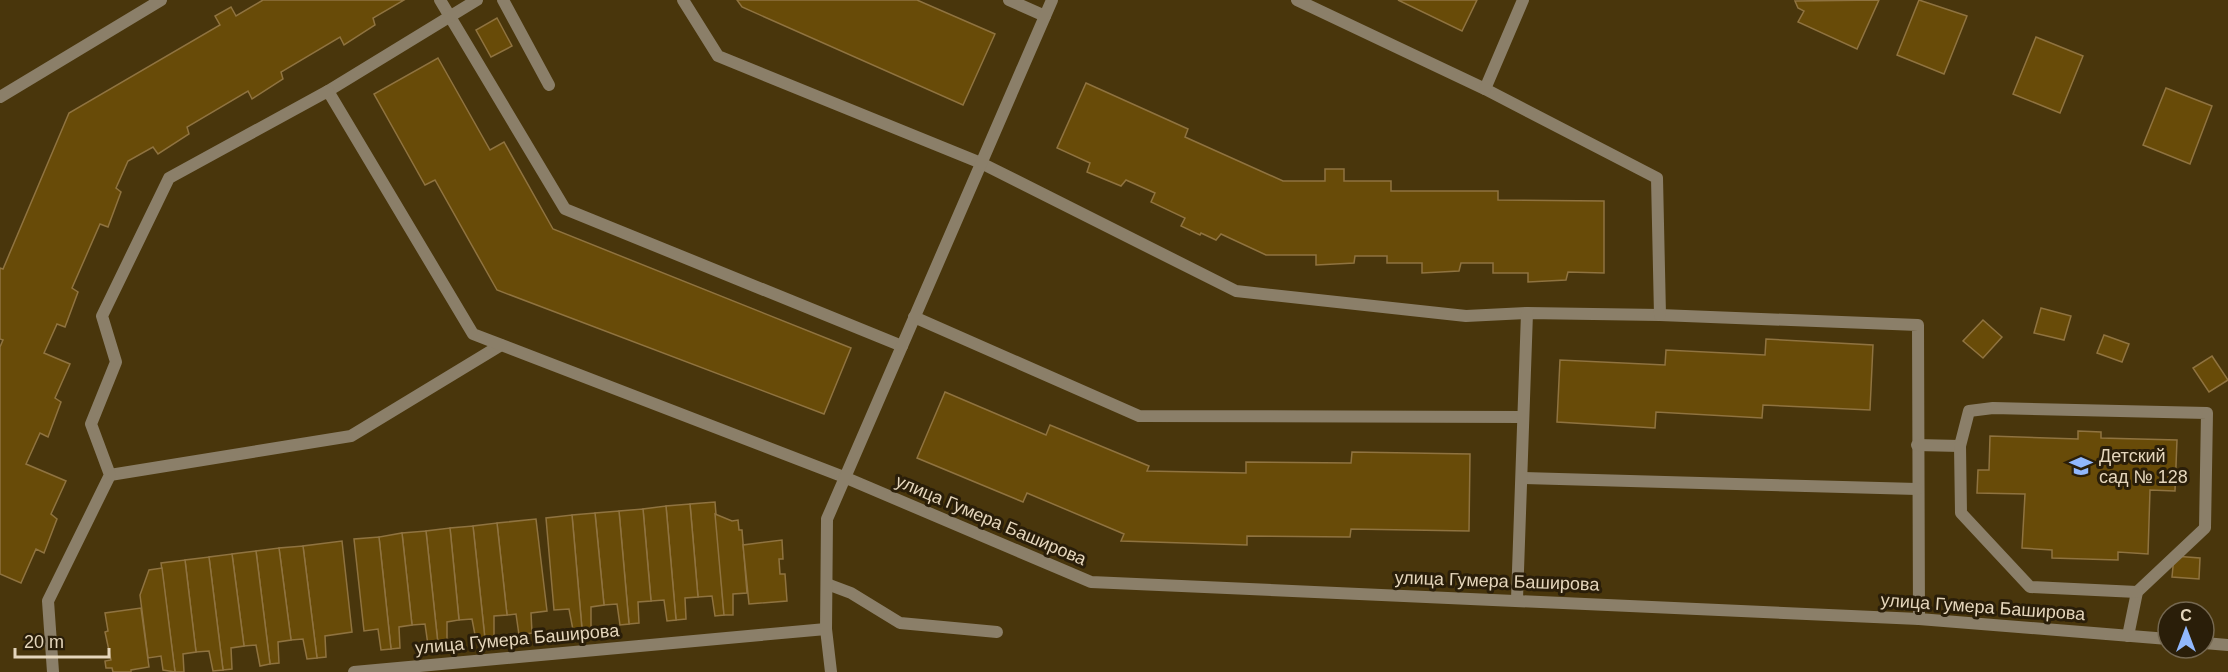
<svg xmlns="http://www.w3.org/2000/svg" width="2228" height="672" font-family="Arial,sans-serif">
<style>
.building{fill:#684b08;stroke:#8f7340;stroke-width:1.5}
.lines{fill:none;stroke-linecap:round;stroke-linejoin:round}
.service{stroke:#8b7f69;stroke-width:12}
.minor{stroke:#8b7f69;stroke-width:12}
.labels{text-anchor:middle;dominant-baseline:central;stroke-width:6;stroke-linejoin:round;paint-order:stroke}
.poi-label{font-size:18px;fill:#e5d6bc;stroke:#2a1e09;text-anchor:start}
.street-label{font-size:18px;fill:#e5d6bc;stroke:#2a1e09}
</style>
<rect width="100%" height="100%" fill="#49360c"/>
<!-- building -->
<g class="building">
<path d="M263,0H404L373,18L375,25L344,45L340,37L281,72L283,79L252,99L248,91L187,127L189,134L158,154L153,147L128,161L116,188L121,192L108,227L100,224L72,288L78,292L65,327L57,324L44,353L70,364L55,398L61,402L48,437L40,433L26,464L66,481L51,514L57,519L44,553L36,549L21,583L0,574V347L3,340L0,339V268L3,269L69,113L220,25L215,16L231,7L236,16Z"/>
<path d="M737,0H917L995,34L963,105L742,7Z"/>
<path d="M1398,0H1477L1462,31Z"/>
<path d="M1879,0L1857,49L1798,22L1804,11L1798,8L1795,1Z"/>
<path d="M1919,0L1967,16L1944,74L1897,55Z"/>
<path d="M497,18L512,46L491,57L476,30Z"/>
<path d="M2036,37L2083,56L2060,113L2013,94Z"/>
<path d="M438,58L490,150L504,142L553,229L851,348L824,414L497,290L435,180L425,185L374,94Z"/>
<path d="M1086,83L1188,129L1185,137L1283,181H1325V169H1344V181H1391V191H1498V200L1604,201V273L1568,272L1566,280L1528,282V273H1493V263H1461L1459,271L1422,273V263H1387V256H1355L1354,263L1316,265V255H1266L1221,234L1216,240L1201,233L1200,235L1181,226L1185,218L1151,202L1155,193L1126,180L1121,186L1087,172L1090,163L1057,148Z"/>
<path d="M2166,88L2212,106L2190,164L2143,145Z"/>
<path d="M2041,308L2071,316L2064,340L2034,333Z"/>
<path d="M1983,320L2002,337L1983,358L1963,341Z"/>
<path d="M2104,335L2129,344L2122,362L2097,353Z"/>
<path d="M1766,339L1873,345L1870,410L1763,405L1762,418L1656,412L1655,428L1557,422L1560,360L1665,365L1666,350L1765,355Z"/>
<path d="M2212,356L2228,380L2209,392L2193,368Z"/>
<path d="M945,392L1046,435L1050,425L1149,466L1147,471L1246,473V462L1351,463L1352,452L1470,454L1469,531L1351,529L1350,537L1247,536V545L1121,541L1124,534L1027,493L1023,502L917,458Z"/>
<path d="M2078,431L2101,432V438L2177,440L2175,491L2150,490L2148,554L2118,552V560L2052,558V550L2022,548L2025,494L1977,493L1978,470H1989L1990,436L2078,439Z"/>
<path d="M715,502L724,615L715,616L712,596L698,597L690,504Z"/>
<path d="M690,504L698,597L685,598L686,619L676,620L666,506Z"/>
<path d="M666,506L676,620L667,621L664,600L651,601L643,509Z"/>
<path d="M643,509L651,601L638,602L639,623L629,624L619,511Z"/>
<path d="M619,511L629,624L620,625L617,604L604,605L595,513Z"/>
<path d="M595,513L604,605L591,607V628L582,629L572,515Z"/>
<path d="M715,514L732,521L738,520L739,530H742L747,593L733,594V615H724Z"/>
<path d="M572,515L582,629L573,630L569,609L554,610L546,518Z"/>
<path d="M536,519L547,611L531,613L532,633L519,635L516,614L507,615L497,523Z"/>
<path d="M497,523L507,615L494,616V638L485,639L473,526Z"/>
<path d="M473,526L485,639L476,640L472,619L459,620L450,528Z"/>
<path d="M450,528L459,620L447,622V643L438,644L426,531Z"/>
<path d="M426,531L438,644L428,645L425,624L412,625L402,533Z"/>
<path d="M402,533L412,625L399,627L400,648L391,649L379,537Z"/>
<path d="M379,537L391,649L381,650L378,629L364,631L354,539Z"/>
<path d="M782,540L783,559H779L780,574H785L787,601L749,604L743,545Z"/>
<path d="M342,541L352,632L325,636L326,657L317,658L303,546Z"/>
<path d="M303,546L317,658L307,659L303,639L291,640L279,548Z"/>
<path d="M279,548L291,640L278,642L279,663L270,664L256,551Z"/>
<path d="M256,551L270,664L260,666L256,645L244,646L232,554Z"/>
<path d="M232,554L244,646L231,648L232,669L223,670L209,557Z"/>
<path d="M2174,556L2200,558L2199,579L2172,577Z"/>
<path d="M209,557L223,670L213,671L209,651L196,652L185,560Z"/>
<path d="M185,560L196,652L183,654L184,672H175L161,563Z"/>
<path d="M162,568L175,672L163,670L161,656L148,658L140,595L149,570Z"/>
<path d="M141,608L149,667L131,670V672H113L112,668H106L105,661L111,660L105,632L108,631L105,613Z"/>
</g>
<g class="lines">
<!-- service -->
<g class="service">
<path d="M440,0L565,209L902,346"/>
<path d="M503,0L549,85"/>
<path d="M683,0L718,56L981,163L1236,291L1466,316L1527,313L1660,315L1918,325L1919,619"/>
<path d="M1009,0L1045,16"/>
<path d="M1297,0L1485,89L1657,178L1660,315"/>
<path d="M1485,89L1523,0"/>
<path d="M328,91L477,0"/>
<path d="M0,97L161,0"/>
<path d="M914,317L1139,416L1523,417"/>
<path d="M1917,445L1960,446L1969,411L1993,408L2207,413L2205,528L2137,592L2128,636"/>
<path d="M1960,446L1961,513L2030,587L2137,592"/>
<path d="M110,475L351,436L501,345"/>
<path d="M1522,478L1917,489"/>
<path d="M827,584L851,593L900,623L997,632"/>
<path d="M1517,599L1527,313"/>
<path d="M53,672L48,601L110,475L91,424L116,362L102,316L169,178L328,91L473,334L844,477"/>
</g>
<!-- minor -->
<g class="minor">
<path d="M844,477L1091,582L1919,619L2168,639"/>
<path d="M2204,643L2228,645"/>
<path d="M354,672L826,629"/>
<path d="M831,672L826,629L827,519L1052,0"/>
</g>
</g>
<!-- icons -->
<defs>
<g id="school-bare" transform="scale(1.8)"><path d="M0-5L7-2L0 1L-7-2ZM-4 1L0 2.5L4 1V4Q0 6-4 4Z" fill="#91b8fd" stroke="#2a1e09" stroke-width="2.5" paint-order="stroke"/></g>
</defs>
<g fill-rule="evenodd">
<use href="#school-bare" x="2081" y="466"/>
</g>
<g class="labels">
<!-- poi labels -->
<g class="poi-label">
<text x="2099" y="456">Детский<tspan x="2099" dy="21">сад № 128</tspan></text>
</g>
<!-- street labels -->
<g class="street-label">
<text transform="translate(991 520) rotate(23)">улица Гумера Баширова</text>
<text transform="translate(1497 581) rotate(2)">улица Гумера Баширова</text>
<text transform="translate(1983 607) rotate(4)">улица Гумера Баширова</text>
<text transform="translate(517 639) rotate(-5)">улица Гумера Баширова</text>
</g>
</g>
<!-- north arrow -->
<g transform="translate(2186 630)"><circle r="28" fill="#2a1e09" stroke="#756851" stroke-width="1.5"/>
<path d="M0-4.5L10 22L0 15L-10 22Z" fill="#91b8fd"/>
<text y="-9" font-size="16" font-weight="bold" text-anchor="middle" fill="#e5d6bc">С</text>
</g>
<!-- scale -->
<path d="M15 648v9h94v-9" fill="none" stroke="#e5d6bc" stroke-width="3"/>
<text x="24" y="648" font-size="18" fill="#e5d6bc" stroke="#2a1e09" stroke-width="4.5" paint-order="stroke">20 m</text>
</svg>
